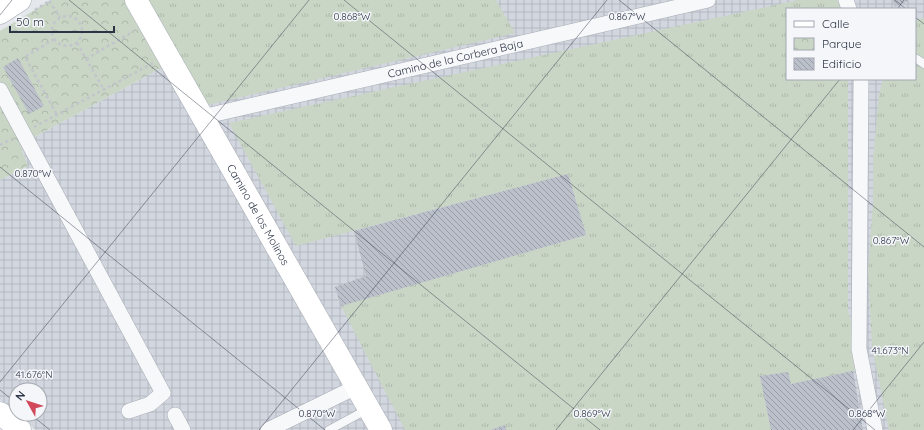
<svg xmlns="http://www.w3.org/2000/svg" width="924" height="430" font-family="Quicksand,sans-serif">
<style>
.industrial{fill:url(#industrial-grid);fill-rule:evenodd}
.grass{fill:url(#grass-tufts)}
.park{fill:url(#park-crowns)}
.building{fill:url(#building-back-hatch)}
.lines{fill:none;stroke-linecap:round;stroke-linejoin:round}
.lane-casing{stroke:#a9aeb7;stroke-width:9}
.street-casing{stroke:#a9aeb7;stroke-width:16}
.secondary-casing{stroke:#a9aeb7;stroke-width:23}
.path{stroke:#c2c5cb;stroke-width:2.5;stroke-dasharray:3 3;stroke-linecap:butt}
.lane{stroke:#f7f8fa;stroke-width:8}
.street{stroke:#f7f8fa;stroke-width:15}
.secondary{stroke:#fff;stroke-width:22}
.ticks{fill:none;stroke:#2b3445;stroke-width:1;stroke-opacity:0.45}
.labels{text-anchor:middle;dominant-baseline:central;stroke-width:3;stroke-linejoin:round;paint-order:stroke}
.street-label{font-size:11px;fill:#2b3445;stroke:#f4f6f9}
.ticks-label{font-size:10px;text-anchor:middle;fill:#2b3445;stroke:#f4f6f9;stroke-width:3;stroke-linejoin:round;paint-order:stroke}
</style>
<defs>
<pattern id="industrial-grid" width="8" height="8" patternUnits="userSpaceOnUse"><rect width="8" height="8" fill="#d2d6de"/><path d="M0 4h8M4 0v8" fill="none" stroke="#b4b8c0"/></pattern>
<pattern id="grass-tufts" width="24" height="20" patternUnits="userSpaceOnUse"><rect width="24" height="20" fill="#c9d6c5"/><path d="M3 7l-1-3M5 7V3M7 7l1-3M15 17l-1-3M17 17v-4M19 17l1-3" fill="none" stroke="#adb8ab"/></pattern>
<pattern id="park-crowns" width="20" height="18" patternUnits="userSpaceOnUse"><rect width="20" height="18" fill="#c9d6c5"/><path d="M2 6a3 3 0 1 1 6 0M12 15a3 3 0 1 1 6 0" fill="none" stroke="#adb8ab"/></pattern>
<pattern id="building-back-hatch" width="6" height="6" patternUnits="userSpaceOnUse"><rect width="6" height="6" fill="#bbc0ca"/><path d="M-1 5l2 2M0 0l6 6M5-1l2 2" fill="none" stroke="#989da6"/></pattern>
</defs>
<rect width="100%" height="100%" fill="#e4e7ec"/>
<!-- industrial -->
<path class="industrial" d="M136,0H924V430H36L17,414H40V390H16V413L0,400V180L28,166L20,145L172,62ZM787,9H915V79H787Z"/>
<!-- grass -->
<g class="grass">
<path d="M147,0H496L515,33L207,105Z"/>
<path d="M799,0H836L844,9H787V79H848V310L863,371H853L791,384L788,372L760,376L771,430H506L505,425L490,430H405L341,306L586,235L568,174L296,246L229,123Z"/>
<path d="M924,18V430H889L872,347L868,269L873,205V160L879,95L883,79H915V20Z"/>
</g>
<!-- park -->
<path class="park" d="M51,0H136L172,62L20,145L28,166L0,180V31Z"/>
<!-- building -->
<g class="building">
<path d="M892,0H907L908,1L895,7Z"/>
<path d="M18,58L44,106L29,114L3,67Z"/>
<path d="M568,174L586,235L341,306L335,287L366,276L354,231Z"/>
<path d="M853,371L863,430H771L760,376L788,372L791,384Z"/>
<path d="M505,425L506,430H491Z"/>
</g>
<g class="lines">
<!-- lane casing -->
<g class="lane-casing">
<g id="lane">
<path d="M915,59H917L924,64"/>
<path d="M329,430L368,409"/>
</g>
</g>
<!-- street casing -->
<g class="street-casing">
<g id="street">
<path d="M846,0L849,9"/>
<path d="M861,79L859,349L875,430"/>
<path d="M0,90L163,393L150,404L129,411"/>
<path id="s1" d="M202,117L708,0"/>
<path d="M175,415L183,430"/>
<path d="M268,430L356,387"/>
</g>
</g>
<!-- secondary casing -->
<g class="secondary-casing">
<g id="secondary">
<path id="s2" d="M136,0L381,430"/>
<path d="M0,13L20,0"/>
<path d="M0,413L20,430"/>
</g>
</g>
<!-- path -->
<g class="path">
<path d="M49,1L60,17"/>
<path d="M35,10L51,0"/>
<circle cx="67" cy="31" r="15"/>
<path d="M54,39L25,57L57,115"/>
<path d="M77,43L104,90"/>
<path d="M86,59L134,31"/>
<path d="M34,127L153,63"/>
<path d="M0,145L12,139"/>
</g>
<!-- lane -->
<use href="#lane" class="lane"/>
<!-- street -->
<use href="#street" class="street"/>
<!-- secondary -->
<use href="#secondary" class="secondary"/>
</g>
<!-- ticks -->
<path class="ticks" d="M69,0L600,430M344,0L875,430M619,0L924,247M895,0L906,9M897,9L904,0M0,15L12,0M915,17L924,24M0,167L325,430M0,382L309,0M0,390L16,403M30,414L50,430M259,430L607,0M556,430L840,79M853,430L924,342"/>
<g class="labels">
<!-- street labels -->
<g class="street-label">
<text stroke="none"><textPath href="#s1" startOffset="260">Camino de la Corbera Baja</textPath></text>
<text stroke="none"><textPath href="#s2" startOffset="247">Camino de los Molinos</textPath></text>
</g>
</g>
<g class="ticks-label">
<text x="352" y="20">0.868°W</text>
<text x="627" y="20">0.867°W</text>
<text x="33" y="177">0.870°W</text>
<text x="891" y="244">0.867°W</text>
<text x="890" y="354">41.673°N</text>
<text x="34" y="378">41.676°N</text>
<text x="317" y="417">0.870°W</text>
<text x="592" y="417">0.869°W</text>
<text x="867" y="417">0.868°W</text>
</g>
<!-- legend -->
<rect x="786" y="8" width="130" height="72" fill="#f4f6f9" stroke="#a4a8b1"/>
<rect x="794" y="21" width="20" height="6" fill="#ffffff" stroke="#a4a8b1"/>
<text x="822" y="28" font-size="12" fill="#2b3445">Calle</text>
<rect x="794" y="38" width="20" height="12" fill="url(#park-crowns)" stroke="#a4a8b1"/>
<text x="822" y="48" font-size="12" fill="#2b3445">Parque</text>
<rect x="794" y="58" width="20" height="12" fill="url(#building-back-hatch)" stroke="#a4a8b1"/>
<text x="822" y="68" font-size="12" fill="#2b3445">Edificio</text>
<!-- north arrow -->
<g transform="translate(28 402) rotate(309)"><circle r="19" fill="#f4f6f9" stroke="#a4a8b1"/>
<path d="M0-3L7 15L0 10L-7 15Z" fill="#d1495b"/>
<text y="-6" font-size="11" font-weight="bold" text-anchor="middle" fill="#2b3445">N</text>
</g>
<!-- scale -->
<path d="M10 26v6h104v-6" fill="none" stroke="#2b3445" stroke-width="2"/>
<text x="16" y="26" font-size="12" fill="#2b3445" stroke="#f4f6f9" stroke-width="3" paint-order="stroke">50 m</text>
</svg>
